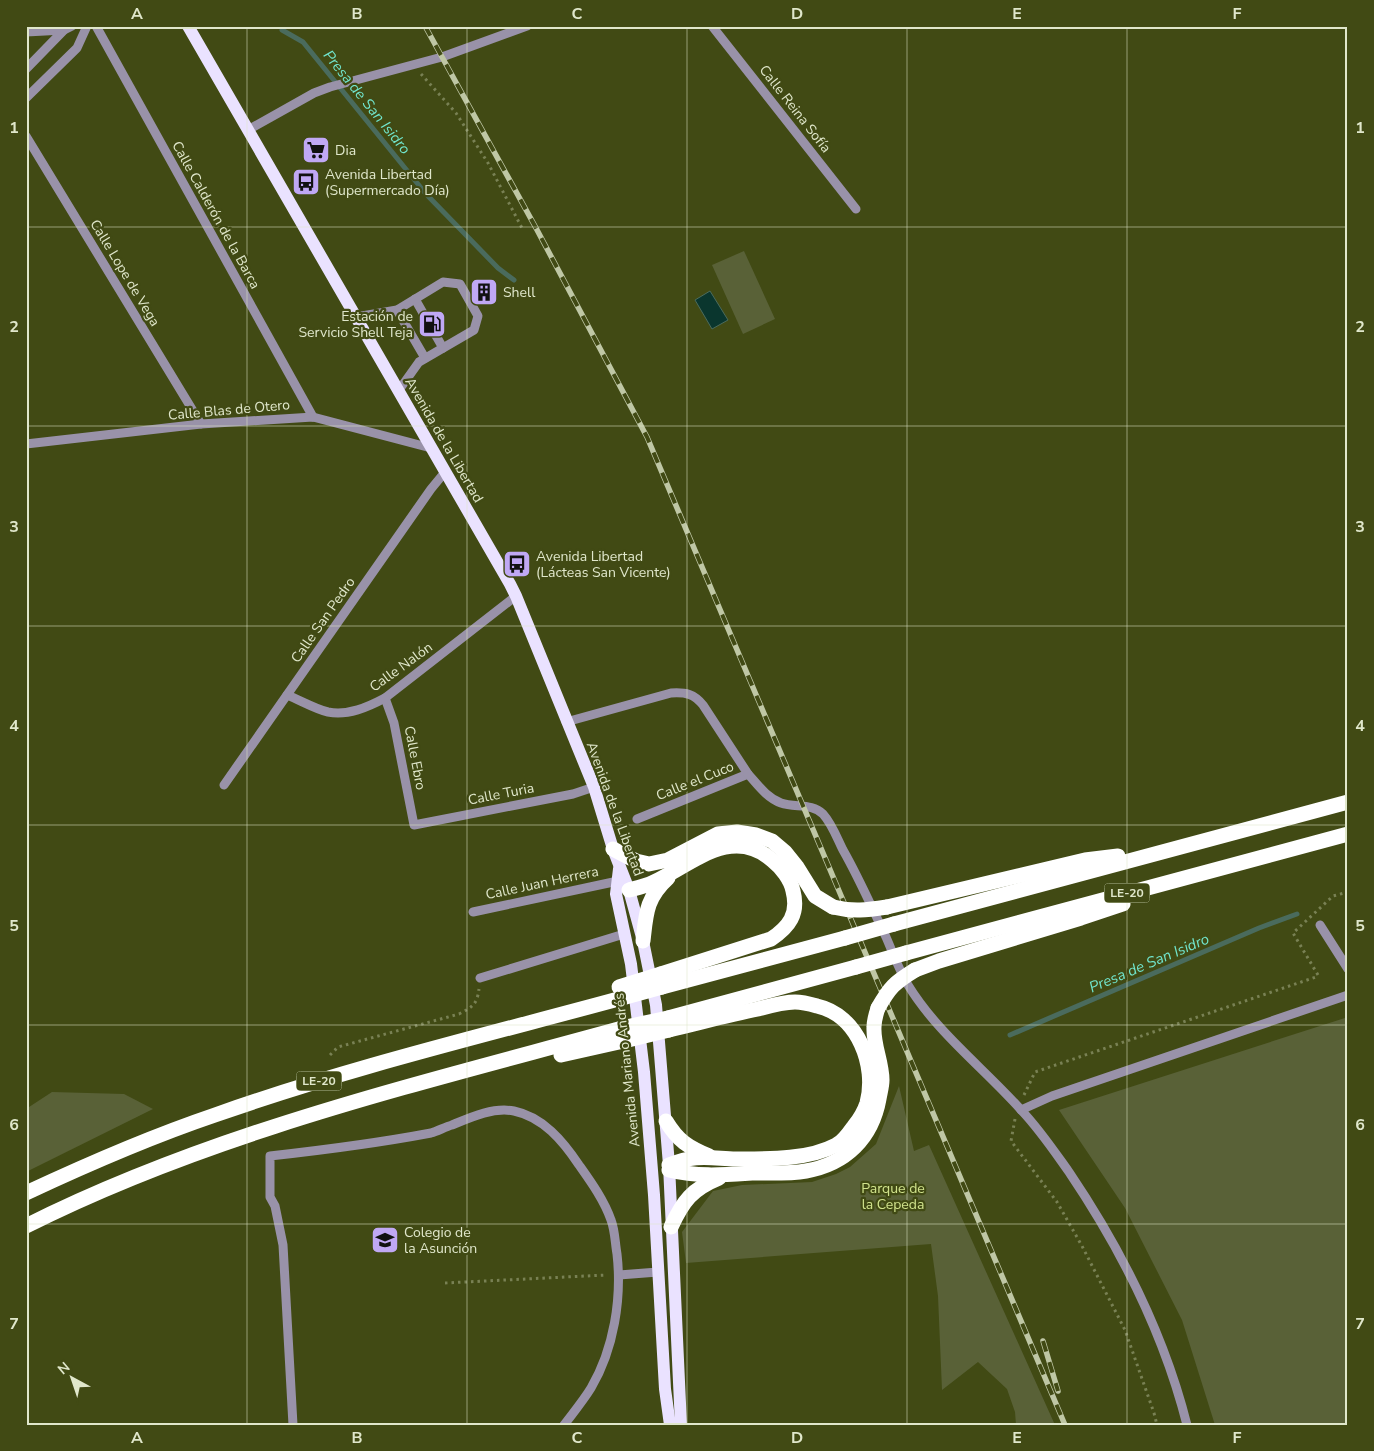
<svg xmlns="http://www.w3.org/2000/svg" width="1374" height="1451" font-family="'Nunito Sans',sans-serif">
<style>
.green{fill:#596137}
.water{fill:#0a362e;stroke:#4a6b5d}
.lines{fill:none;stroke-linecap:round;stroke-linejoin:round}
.stream{stroke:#4a6b5d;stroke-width:5}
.path{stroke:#798154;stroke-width:3;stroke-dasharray:2.5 4;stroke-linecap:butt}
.minor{stroke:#9992a9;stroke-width:9}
.major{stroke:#eae2ff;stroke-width:12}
.highway{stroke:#fff;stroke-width:15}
.rail-casing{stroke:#bfc7a5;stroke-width:5.5}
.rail{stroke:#414a14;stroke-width:4;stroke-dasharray:11;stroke-linecap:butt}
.highway-bridge{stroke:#fff;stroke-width:15}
.grid{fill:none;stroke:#e0e7cb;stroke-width:1;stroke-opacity:0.55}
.labels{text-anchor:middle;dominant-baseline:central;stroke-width:4.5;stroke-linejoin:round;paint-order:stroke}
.shield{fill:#414a14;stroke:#b0b894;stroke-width:1}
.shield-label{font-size:12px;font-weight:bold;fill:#e0e7cb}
.street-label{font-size:14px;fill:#e0e7cb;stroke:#414a14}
.poi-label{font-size:14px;fill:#e0e7cb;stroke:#414a14;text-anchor:start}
.park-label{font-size:14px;fill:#d0e28c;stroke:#414a14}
.water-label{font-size:15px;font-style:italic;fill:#71e5cd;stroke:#414a14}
.neatline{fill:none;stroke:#e0e7cb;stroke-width:2}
.grid-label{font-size:16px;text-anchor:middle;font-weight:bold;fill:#e0e7cb}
</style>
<rect width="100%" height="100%" fill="#414a14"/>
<!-- green -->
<g class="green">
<path d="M744,251L775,319L743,334L712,265Z"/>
<path d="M1348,1017V1425H1215L1182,1320L1125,1208L1059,1110Z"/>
<path d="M899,1086L914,1151L929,1145L1055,1425H1016L1015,1412L1007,1389L978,1362L942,1390L938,1296L931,1244L686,1263L682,1232L713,1191L742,1185L812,1182L836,1174L850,1167L876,1144Z"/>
<path d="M52,1092L124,1094L153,1109L26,1172V1109Z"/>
</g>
<!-- water -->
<path class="water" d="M710,291L728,320L712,329L695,300Z"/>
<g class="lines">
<!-- stream -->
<g class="stream">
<path d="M282,30L303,42L426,194L498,268L514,280"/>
<path d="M1010,1035L1259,928L1297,914"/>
</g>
<!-- path -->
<g class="path">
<path d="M421,74L456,113L488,163L523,230"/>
<path d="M330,1055L338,1047L459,1014C472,1007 477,1005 479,989"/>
<path d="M1024,1095L1035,1072L1316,977L1318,975L1293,933L1333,896L1348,892"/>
<path d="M1015,1119L1011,1141L1057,1202L1082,1246L1125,1330L1154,1413L1157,1425"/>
<path d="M445,1283L606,1275"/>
</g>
<!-- minor -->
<g class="minor">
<path d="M96,26L313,417"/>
<path d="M712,26L856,209"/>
<path d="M26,32L64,30"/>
<path d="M26,69L64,30L72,26"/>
<path d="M26,98L77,48L87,26"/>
<path d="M248,130L314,93L330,87L442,57L527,26"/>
<path d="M26,136L201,424"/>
<path d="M415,299L443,348"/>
<path d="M397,310L425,358"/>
<path d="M356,317L397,310L443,282L460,284L478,316L474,330L419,362L399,390"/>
<path d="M26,444L201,424L313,417L431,448"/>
<path d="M287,695C300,700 315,709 328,712C348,716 368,707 385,698L516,596"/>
<path d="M385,698L394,723L414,825L573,794L594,787"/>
<path d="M566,722L671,693C686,692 694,694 703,705L748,774L637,819"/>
<path d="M748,774C758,785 767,798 781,803C795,808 812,803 823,814C832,824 837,838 843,850C859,878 872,908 886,937C893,953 899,970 908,985C938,1034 985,1069 1022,1111C1040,1130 1054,1151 1069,1172C1121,1249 1164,1334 1187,1425"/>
<path d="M224,785L431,489L445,472"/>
<path d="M473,912L618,881"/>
<path d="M1320,925L1348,969"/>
<path d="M480,978L624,934"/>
<path d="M1021,1110L1052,1096L1348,995"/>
<path d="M619,1275L658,1272"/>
<path d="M293,1425L283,1245L275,1206L270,1197V1156C324,1150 378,1143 431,1133C438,1131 445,1127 452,1125C471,1117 493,1107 514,1111C543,1117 563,1141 579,1165C591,1182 604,1200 611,1220C615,1230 615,1243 617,1254C622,1298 614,1349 591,1388C583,1401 573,1413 564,1425"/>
</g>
<!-- major -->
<g class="major">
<path d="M188,26L510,584L516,596L594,787L613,849L629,890L643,941L656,1005L669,1165L681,1425"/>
<path d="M619,869L616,894L631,964L644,1072L654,1195L665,1389L670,1425"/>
</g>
<!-- highway -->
<g class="highway">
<path d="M613,849L636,861L649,864L668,860L718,834L737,832L756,835L772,841L785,852L797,867L815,896L833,907"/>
<path d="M629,890C637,888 646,886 654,882C692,864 732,825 772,860C781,867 791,880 793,891C799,914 789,927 771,939L661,974"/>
<path d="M887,907L1085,860L1118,856"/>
<path d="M894,924L1348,802"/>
<path d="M643,941C646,914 646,898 668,878"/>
<path d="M906,953L1348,834"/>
<path d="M915,970L939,961L1081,918L1123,904"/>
<path d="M662,987L845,938"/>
<path d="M668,1018L856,967"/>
<path d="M561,1055L628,1040"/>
<path d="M666,1121C678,1141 688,1147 709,1156"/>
<path d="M669,1165C696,1154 708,1158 736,1159C767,1159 808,1160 836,1145C843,1142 849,1133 854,1126C859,1120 864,1112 867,1103C877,1066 858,1015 817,1006C810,1004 802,1002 795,1002C783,1002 769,1006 758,1009C728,1015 699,1023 669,1030"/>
<path d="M669,1170C698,1177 722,1175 752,1173C770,1173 789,1174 806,1171C846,1164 872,1138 879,1099C880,1093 882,1086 882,1080C882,1062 873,1045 874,1027C874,1021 876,1014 878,1008"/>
<path d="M26,1193C88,1164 150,1137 215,1115C348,1068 486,1035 622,998"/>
<path d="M26,1226C215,1131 423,1083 626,1027"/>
<path d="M671,1227C683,1201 692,1189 719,1178"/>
</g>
<!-- rail casing -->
<g class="rail-casing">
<g id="rail">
<path d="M425,26L536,228L647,437L1065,1425"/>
<path d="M1043,1341L1058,1391"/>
</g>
</g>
<!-- rail -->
<use href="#rail" class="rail"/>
<!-- highway-bridge -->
<g class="highway-bridge">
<path d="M833,907C853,912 867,910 887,907"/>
<path d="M845,938L894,924"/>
<path d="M856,967L906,953"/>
<path d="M619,987L661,974"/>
<path d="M622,998L662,987"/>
<path d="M878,1008C890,987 894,983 915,970"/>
<path d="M626,1027L668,1018"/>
<path d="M628,1040L669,1030"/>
</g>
</g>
<!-- grid -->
<path class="grid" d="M247,26V1425M467,26V1425M687,26V1425M907,26V1425M1127,26V1425M26,227H1348M26,426H1348M26,626H1348M26,825H1348M26,1025H1348M26,1224H1348"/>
<!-- icons -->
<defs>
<g id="supermarket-square" transform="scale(1.4375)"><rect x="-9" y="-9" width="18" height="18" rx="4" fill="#c0a8f4" stroke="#414a14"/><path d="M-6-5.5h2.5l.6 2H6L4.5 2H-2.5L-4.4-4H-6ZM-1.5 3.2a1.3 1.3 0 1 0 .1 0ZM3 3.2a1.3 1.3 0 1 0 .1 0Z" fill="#111"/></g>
<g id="bus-square" transform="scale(1.4375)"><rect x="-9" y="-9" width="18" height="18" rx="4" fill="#c0a8f4" stroke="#414a14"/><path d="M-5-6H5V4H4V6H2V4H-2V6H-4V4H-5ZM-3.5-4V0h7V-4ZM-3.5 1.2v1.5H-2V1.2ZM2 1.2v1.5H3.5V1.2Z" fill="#111"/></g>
<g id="building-square" transform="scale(1.4375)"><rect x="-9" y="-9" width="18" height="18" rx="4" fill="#c0a8f4" stroke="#414a14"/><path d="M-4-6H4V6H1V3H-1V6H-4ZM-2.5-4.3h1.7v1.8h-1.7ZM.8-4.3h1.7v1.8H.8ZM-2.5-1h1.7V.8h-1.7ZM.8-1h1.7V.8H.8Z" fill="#111"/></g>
<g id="fuel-square" transform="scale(1.4375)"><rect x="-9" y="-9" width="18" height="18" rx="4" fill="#c0a8f4" stroke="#414a14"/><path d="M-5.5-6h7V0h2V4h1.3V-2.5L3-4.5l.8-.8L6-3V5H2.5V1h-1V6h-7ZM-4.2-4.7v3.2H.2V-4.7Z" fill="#111"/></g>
<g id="school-square" transform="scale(1.4375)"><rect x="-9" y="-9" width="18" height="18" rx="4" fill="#c0a8f4" stroke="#414a14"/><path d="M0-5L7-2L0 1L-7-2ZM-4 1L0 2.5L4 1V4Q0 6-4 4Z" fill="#111"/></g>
</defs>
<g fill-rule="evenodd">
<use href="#supermarket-square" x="316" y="150"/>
<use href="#bus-square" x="306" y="182"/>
<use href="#building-square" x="484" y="292"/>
<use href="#fuel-square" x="432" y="324"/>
<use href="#bus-square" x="517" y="564"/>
<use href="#school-square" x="385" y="1240"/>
</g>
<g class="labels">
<!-- shield labels -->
<g class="shield">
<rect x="1104.5" y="883.5" width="45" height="19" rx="4"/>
<rect x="296.5" y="1071.5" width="45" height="19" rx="4"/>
</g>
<g class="shield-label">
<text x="1127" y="893">LE-20</text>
<text x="319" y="1081">LE-20</text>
</g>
<!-- street labels -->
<g class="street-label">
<text transform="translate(795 109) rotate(52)">Calle Reina Sofía</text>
<text transform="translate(216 215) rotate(61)">Calle Calderón de la Barca</text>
<text transform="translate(125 273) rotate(59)">Calle Lope de Vega</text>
<text transform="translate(229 410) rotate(-5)">Calle Blas de Otero</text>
<text transform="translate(444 440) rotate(60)">Avenida de la Libertad</text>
<text transform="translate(323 620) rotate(-55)">Calle San Pedro</text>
<text transform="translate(401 667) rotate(-36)">Calle Nalón</text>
<text transform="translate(415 758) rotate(79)">Calle Ebro</text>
<text transform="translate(695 781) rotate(-22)">Calle el Cuco</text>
<text transform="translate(501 794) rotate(-11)">Calle Turia</text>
<text transform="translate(615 809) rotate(70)">Avenida de la Libertad</text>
<text transform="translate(542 883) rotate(-12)">Calle Juan Herrera</text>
<text transform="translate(627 1070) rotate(-96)">Avenida Mariano Andrés</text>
</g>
<!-- poi labels -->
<g class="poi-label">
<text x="335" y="150">Dia</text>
<text x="325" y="174">Avenida Libertad<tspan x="325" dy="16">(Supermercado Día)</tspan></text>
<text x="503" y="292">Shell</text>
<text x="413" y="316" text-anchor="end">Estación de<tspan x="413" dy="16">Servicio Shell Teja</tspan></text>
<text x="536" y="556">Avenida Libertad<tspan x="536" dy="16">(Lácteas San Vicente)</tspan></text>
<text x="404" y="1232">Colegio de<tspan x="404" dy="16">la Asunción</tspan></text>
</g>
<!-- park labels -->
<g class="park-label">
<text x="893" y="1188">Parque de<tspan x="893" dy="16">la Cepeda</tspan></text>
</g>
<!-- water labels -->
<g class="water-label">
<text transform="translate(367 102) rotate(51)">Presa de San Isidro</text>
<text transform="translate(1149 963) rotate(-23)">Presa de San Isidro</text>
</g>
</g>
<!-- border -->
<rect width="1374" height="1451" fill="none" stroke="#414a14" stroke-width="55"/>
<!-- north arrow -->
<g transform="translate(72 1378) rotate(320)" stroke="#414a14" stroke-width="4" paint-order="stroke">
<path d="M0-4L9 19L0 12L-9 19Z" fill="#e0e7cb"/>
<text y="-8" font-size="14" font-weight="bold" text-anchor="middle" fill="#e0e7cb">N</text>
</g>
<rect x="28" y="28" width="1318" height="1396" class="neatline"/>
<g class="grid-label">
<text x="137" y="19">A</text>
<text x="357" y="19">B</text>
<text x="577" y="19">C</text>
<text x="797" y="19">D</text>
<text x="1017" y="19">E</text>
<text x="1237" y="19">F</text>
<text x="14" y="133">1</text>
<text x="1360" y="133">1</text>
<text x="14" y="332">2</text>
<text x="1360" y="332">2</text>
<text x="14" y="532">3</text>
<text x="1360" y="532">3</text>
<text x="14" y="731">4</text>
<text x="1360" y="731">4</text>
<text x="14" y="931">5</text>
<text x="1360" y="931">5</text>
<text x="14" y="1130">6</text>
<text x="1360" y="1130">6</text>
<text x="14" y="1329">7</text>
<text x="1360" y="1329">7</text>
<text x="137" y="1443">A</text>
<text x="357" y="1443">B</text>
<text x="577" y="1443">C</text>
<text x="797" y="1443">D</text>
<text x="1017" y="1443">E</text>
<text x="1237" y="1443">F</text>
</g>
</svg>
